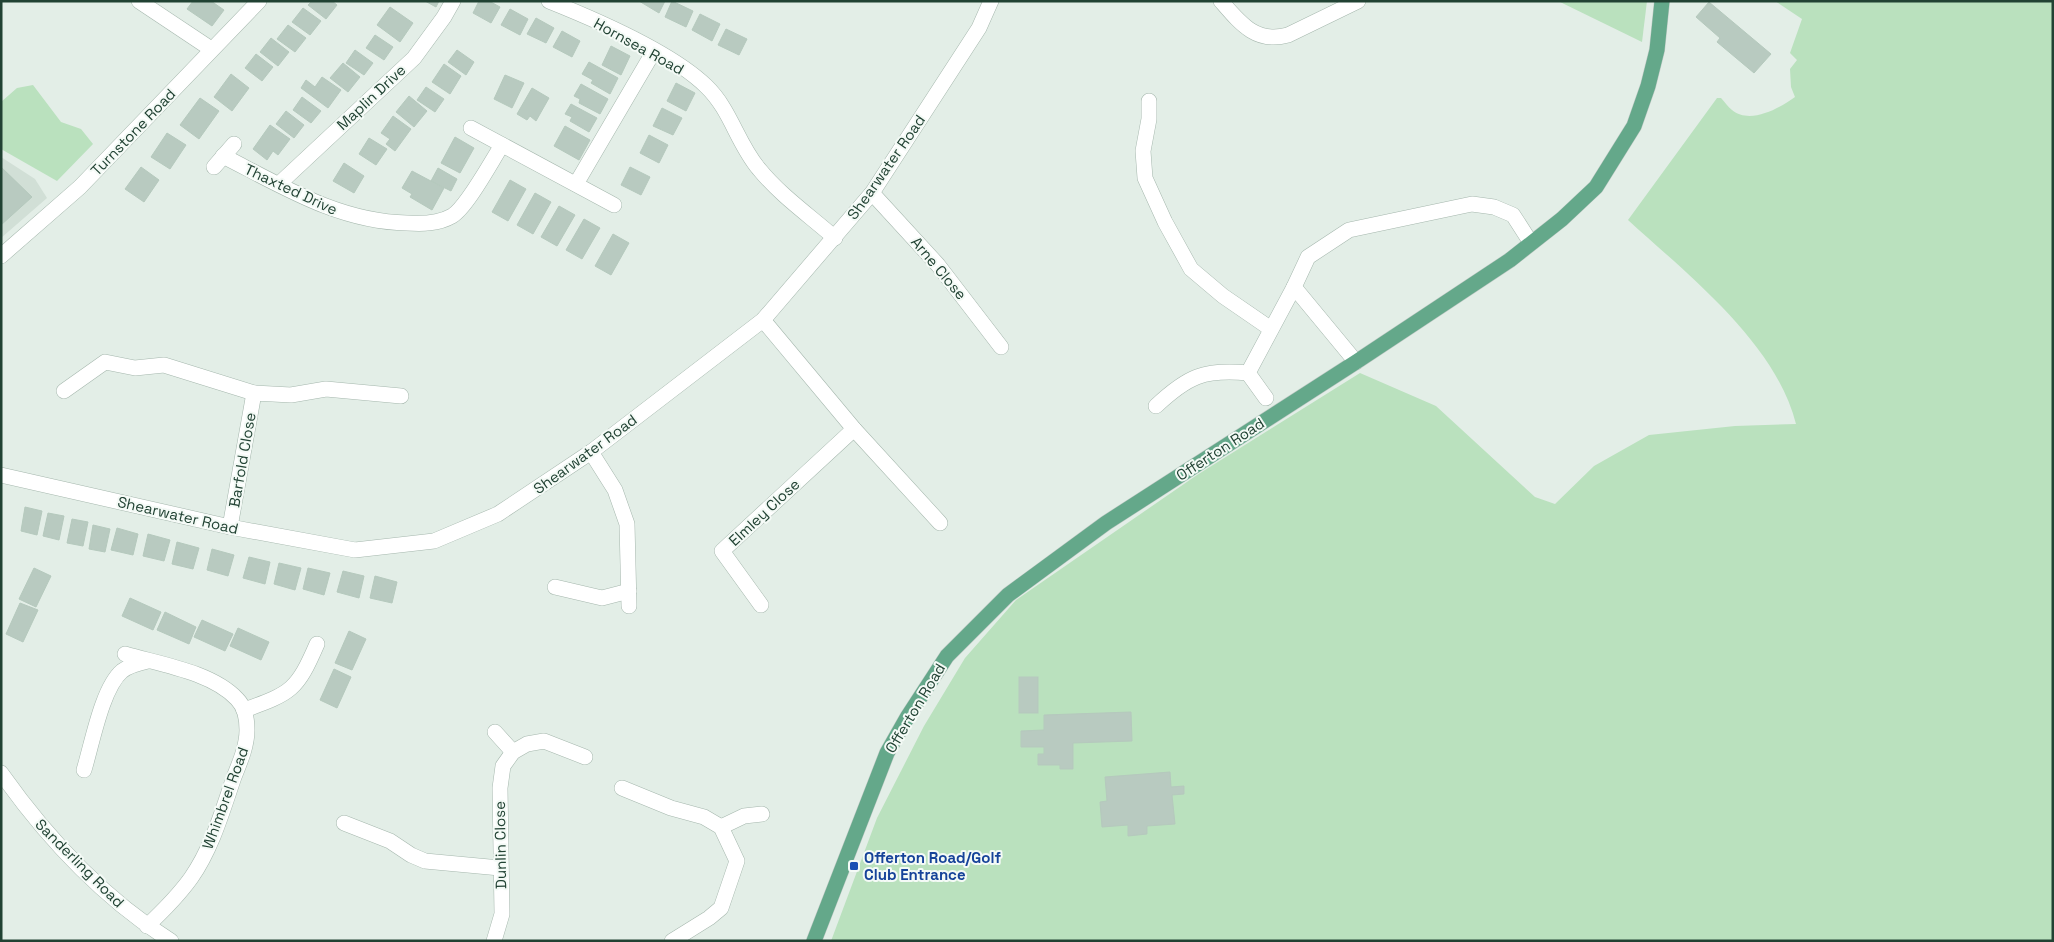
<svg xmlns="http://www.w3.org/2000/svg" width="2054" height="942" font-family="'Space Grotesk',sans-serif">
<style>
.built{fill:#d1dfd6}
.green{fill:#bae1be}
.building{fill:#b8cac0;stroke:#b5c9bd}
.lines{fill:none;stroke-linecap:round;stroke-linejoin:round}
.street-casing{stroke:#a5b7ad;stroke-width:16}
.primary-casing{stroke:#c1cac6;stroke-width:16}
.street{stroke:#fff;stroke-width:15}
.primary{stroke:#64a88a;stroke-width:15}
.transit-dot{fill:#1a4fb4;stroke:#f4faf6;stroke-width:2}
.labels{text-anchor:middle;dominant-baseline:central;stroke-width:4;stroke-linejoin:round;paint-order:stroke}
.street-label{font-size:15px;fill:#214233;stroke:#f4faf6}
.transit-label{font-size:15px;font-weight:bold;fill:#164399;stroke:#f4faf6;text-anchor:start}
</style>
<rect width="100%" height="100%" fill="#e3eee7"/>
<!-- built -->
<path class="built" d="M1,157L35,179L47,198L1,238Z"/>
<!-- green -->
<g class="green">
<path d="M1558,1H1647L1642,42Z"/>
<path d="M1775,1H2053V941H831L877,818L924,726L965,658L1016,600L1197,475L1360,373L1436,406L1535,497L1555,504L1594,466L1649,435L1735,426L1796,424C1776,343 1687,274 1628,220L1717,98H1721C1725,102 1728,107 1732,110C1750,125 1780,108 1795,97L1791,87L1790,69L1797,60L1790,53L1802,19Z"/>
<path d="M33,85L61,122L81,129L93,144L57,181L1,149V102L17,88Z"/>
</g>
<!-- building -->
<g class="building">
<path d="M193,1H211L224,10L212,26L187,9Z"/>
<path d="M312,1H332L337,5L326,19L308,5Z"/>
<path d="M425,1H439L436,7Z"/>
<path d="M479,1H489L500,7L491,23L473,13Z"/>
<path d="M639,1H665L659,13Z"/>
<path d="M672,1L693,11L686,27L665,17Z"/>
<path d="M1709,2L1771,54L1754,73L1717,42L1720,38L1696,17Z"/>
<path d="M390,7L413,23L400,42L377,25Z"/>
<path d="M303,8L321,21L310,35L292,22Z"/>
<path d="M510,9L528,19L520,35L501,25Z"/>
<path d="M700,14L720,24L712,41L692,30Z"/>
<path d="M536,18L554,28L546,43L527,34Z"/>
<path d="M288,25L306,38L295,52L277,39Z"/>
<path d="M726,29L747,39L739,55L718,45Z"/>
<path d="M562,31L580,41L572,57L553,47Z"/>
<path d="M375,35L393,47L384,60L366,48Z"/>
<path d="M271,38L289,52L278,66L260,52Z"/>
<path d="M611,46L630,56L621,75L602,65Z"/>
<path d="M355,50L373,63L364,75L346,63Z"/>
<path d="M457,50L474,62L466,75L448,62Z"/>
<path d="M256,54L273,67L262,81L245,68Z"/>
<path d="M589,62L618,78L610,94L591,83L593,80L582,74Z"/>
<path d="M343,63L360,77L348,92L330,78Z"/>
<path d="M444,64L461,76L450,94L432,82Z"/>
<path d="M231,74L249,88L232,111L214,97Z"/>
<path d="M505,75L524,83L512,108L494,99Z"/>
<path d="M322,77L341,90L328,108L301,88L306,80L315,87Z"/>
<path d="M676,83L695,93L686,111L667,101Z"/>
<path d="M581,84L608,99L600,114L579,103L580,99L574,96Z"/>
<path d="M426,87L444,99L435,112L417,100Z"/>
<path d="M532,88L549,98L536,121L530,116L527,120L517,114Z"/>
<path d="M409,96L427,111L414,127L396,112Z"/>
<path d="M302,97L321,111L311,123L293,110Z"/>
<path d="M200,98L219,111L199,139L180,125Z"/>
<path d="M571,104L597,118L589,132L570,121L572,117L565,114Z"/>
<path d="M662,108L682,118L673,135L653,126Z"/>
<path d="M286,111L304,125L294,138L276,124Z"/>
<path d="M393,116L411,129L395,151L386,144L390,139L381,133Z"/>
<path d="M270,125L290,139L278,155L273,151L267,160L253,149Z"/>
<path d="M565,126L590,140L579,160L554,146Z"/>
<path d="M167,133L186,145L170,169L151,157Z"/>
<path d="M649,135L668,145L659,163L640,153Z"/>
<path d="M455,137L474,148L460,173L441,163Z"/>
<path d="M369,138L387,149L376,165L359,154Z"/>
<path d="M344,163L364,176L354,193L333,181Z"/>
<path d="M1,167L32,197L1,225Z"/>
<path d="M141,167L159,180L144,202L125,189Z"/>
<path d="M630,167L650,177L641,195L621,185Z"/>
<path d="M438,168L457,179L451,191L431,181Z"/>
<path d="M412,171L444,188L432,210L410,197L412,194L402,188Z"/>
<path d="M510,180L526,189L508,221L492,212Z"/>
<path d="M535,193L551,202L533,234L517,225Z"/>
<path d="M559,206L575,215L557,246L541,237Z"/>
<path d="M584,219L600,228L582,259L566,250Z"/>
<path d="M613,234L629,243L611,275L595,266Z"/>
<path d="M25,507L42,511L37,535L21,531Z"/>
<path d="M48,513L64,516L59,540L43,536Z"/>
<path d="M72,519L88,522L83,546L67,543Z"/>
<path d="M93,525L110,529L105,552L89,549Z"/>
<path d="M117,528L138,534L133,555L111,550Z"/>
<path d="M148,534L170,540L164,561L143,556Z"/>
<path d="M177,542L199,548L193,569L172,564Z"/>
<path d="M212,549L234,555L228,576L207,570Z"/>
<path d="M249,557L270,562L265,584L243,578Z"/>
<path d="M279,563L301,568L295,590L274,584Z"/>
<path d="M34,568L51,576L36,607L19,599Z"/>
<path d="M308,568L330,573L324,595L303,589Z"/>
<path d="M343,571L364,576L359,598L337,592Z"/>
<path d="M375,576L397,582L392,603L370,598Z"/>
<path d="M130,598L161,612L153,630L122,616Z"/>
<path d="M20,603L38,610L23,642L6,634Z"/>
<path d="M165,612L196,627L189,644L157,630Z"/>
<path d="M202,620L233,634L225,651L194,637Z"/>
<path d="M238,628L269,642L261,660L230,646Z"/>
<path d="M349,631L366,639L352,670L335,663Z"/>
<path d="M334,669L351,677L337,708L320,700Z"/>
<rect x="1019" y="677" width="19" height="36"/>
<path d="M1131,712L1132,741L1073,743V769H1060V765H1038V754H1044V747H1021V731L1044,730V715Z"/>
<path d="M1170,772L1171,787L1184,786V794L1172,795L1175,824L1147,826V834L1128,836V825L1102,827L1100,802L1107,801L1105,777Z"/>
</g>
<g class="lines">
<!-- street casing -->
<g class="street-casing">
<g id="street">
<path d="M139,1L211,49"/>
<path d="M549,1C594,19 671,52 706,86C731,110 737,143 759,169C780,195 810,216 835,238"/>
<path d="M1221,1C1240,23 1256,44 1288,35L1358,1"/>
<path d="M1149,101V119L1143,151L1145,178L1165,222L1191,269L1223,296L1271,329"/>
<path d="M471,128L614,205"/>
<path d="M223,156C282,186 339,222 407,223C422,224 438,224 452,216C467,207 491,162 502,145"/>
<path d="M214,167L234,144"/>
<path d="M279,184L414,58L444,17L453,1"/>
<path d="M576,184L654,51"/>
<path d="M872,193L938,265L1001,347"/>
<path d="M1,256L80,187L259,1"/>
<path d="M763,320L854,429L940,523"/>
<path d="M1356,362L1294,287L1308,257L1349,230L1472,204L1494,207L1513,215L1531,243"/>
<path d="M64,391L105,362L135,368L164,365L254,393"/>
<path d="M1266,398L1248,373L1294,287"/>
<path d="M1156,406C1188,376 1204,369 1248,373"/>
<path d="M591,452L615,490L627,524L629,606"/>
<path d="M1,475L230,527L355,550L434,541L498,514L591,452L763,320L872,193L979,28L991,1"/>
<path d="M230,527L254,393L291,395L326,389L401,396"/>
<path d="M555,587L602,598L629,591"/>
<path d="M761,605L722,551L854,429"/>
<path d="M125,654C159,664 212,672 237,699C245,707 247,719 247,730C247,746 240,762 234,777C222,812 212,848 191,878C178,896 163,911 147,926"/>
<path d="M244,710C292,693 297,690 317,644"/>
<path d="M495,732L513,752"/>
<path d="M84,770C92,744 102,688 122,671C130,665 139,663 148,661"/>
<path d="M1,773C47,838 103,898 171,941"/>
<path d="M622,788L671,808L704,817L721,827L737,861L721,908L709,918L672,941"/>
<path d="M344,823L390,841L411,855L425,861L500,868"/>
<path d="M721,827L744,816L762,814"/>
<path d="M494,941L502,914L500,788L503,766L513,752L527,744L544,741L585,757"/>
</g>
</g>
<!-- primary casing -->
<g class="primary-casing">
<path id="primary" d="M814,941L887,753L908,716L947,656L1008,595L1106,523L1356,362L1510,260L1562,219L1596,187L1634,126L1648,86L1657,50L1662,1"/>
</g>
<!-- street -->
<use href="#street" class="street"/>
<!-- primary -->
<use href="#primary" class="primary"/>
</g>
<!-- markers -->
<rect class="transit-dot" x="849" y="861" width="10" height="10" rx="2.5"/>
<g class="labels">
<!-- street labels -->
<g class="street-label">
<text transform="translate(639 46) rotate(29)">Hornsea Road</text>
<text transform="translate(371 97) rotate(-43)">Maplin Drive</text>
<text transform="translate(133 132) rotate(-46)">Turnstone Road</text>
<text transform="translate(886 167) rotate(-55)">Shearwater Road</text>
<text transform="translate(291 189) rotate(25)">Thaxted Drive</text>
<text transform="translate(939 268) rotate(50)">Arne Close</text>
<text transform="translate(1220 449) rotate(-33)">Offerton Road</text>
<text transform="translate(585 454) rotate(-36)">Shearwater Road</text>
<text transform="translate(242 460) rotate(-80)">Barfold Close</text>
<text transform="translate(764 512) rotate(-43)">Elmley Close</text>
<text transform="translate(178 515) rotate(13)">Shearwater Road</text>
<text transform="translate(915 708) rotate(-59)">Offerton Road</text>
<text transform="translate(225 798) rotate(-70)">Whimbrel Road</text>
<text transform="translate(500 845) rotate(-91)">Dunlin Close</text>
<text transform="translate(80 863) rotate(45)">Sanderling Road</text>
</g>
<!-- transit labels -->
<g class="transit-label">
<text x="864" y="857">Offerton Road/Golf<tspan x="864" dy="17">Club Entrance</tspan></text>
</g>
</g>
<!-- border -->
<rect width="2054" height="942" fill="none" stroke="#214233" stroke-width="5"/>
</svg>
